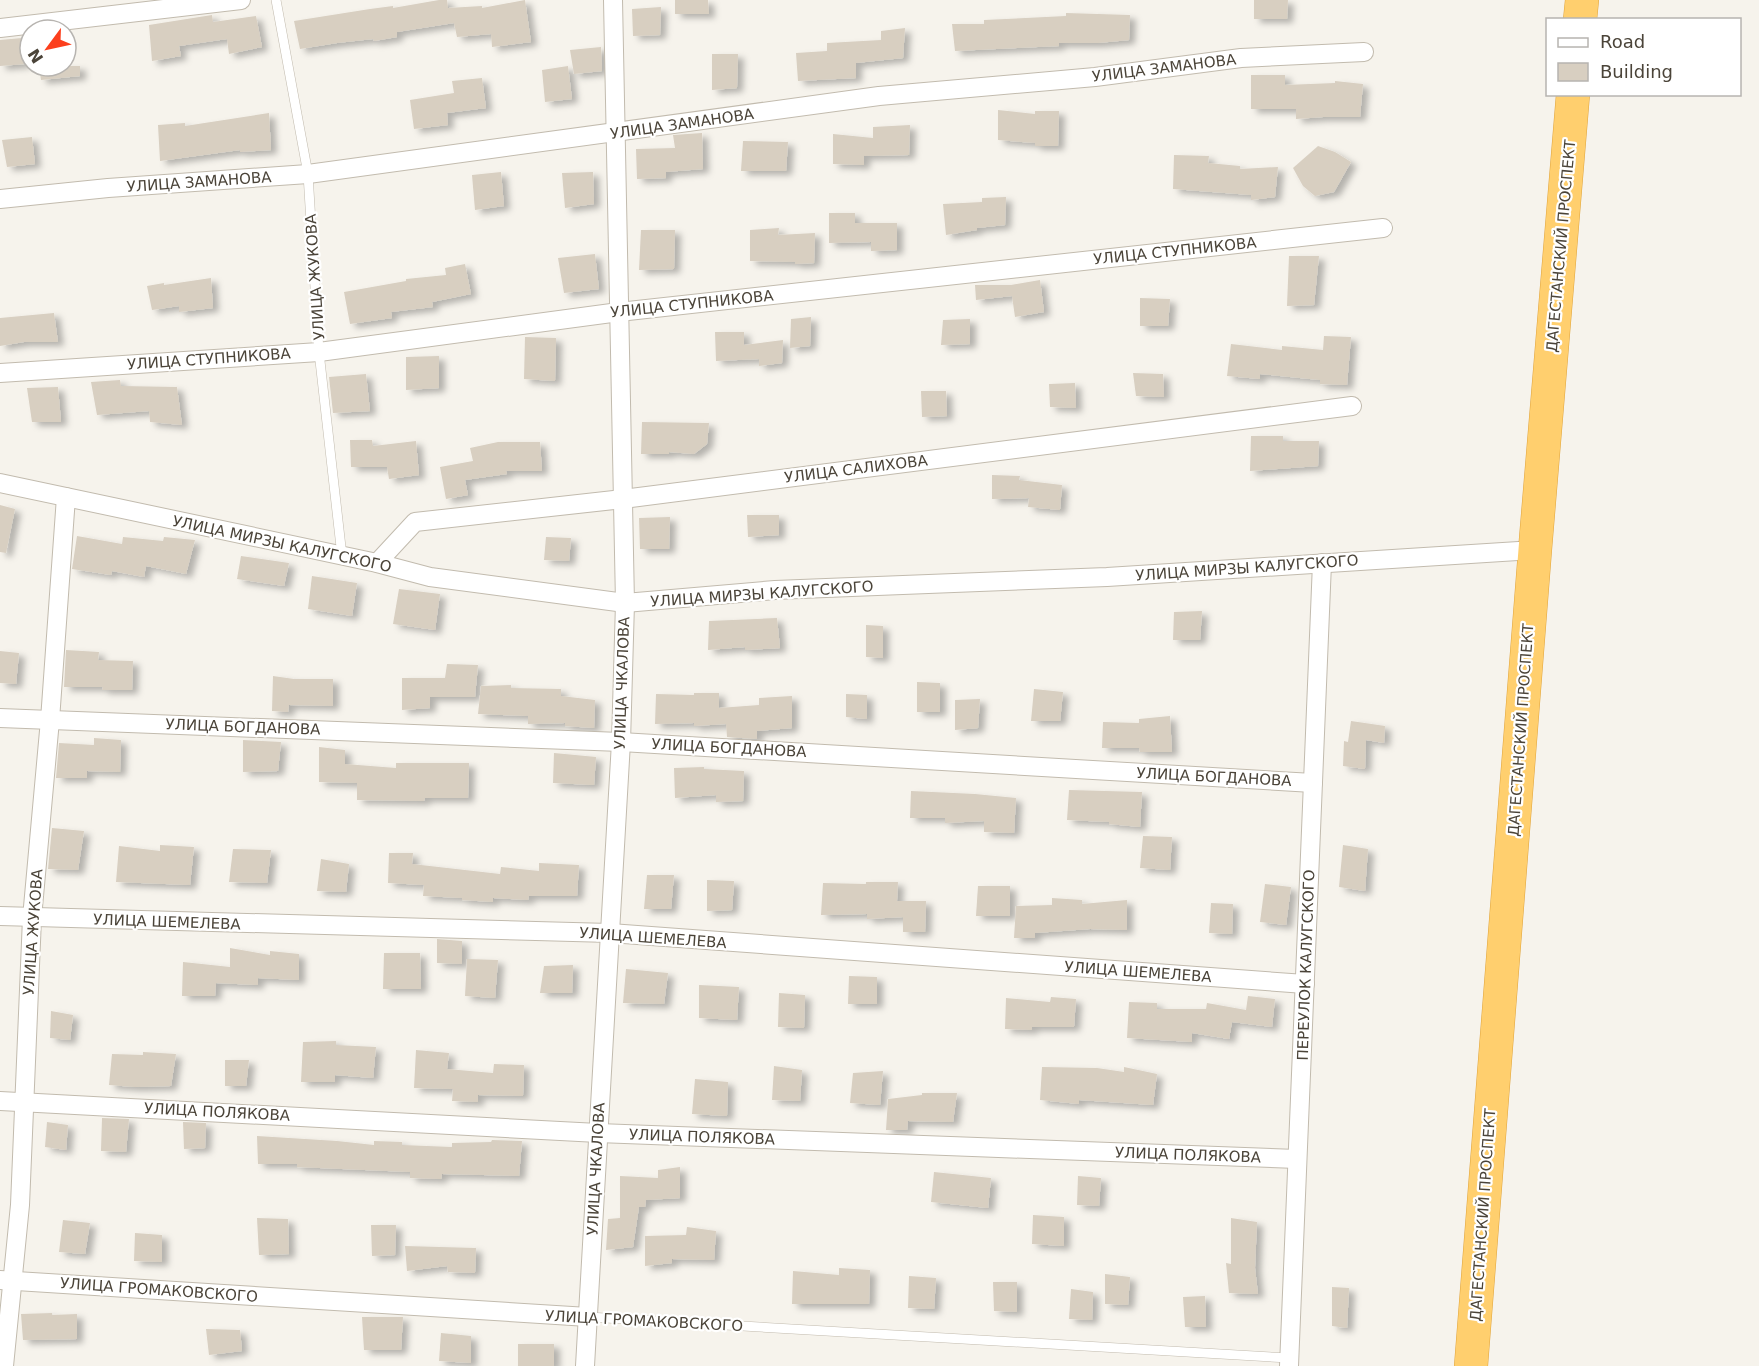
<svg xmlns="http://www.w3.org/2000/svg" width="1759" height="1366" font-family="'DejaVu Sans',sans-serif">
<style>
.building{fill:#d8cfc1;filter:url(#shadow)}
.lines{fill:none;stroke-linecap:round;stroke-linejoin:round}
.lane-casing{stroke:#c2bbae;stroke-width:10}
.street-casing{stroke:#c2bbae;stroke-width:20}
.highway-casing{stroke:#e0a43c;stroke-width:34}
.lane{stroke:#fff;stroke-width:9}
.street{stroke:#fff;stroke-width:18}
.highway{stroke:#ffcf6e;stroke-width:33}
.labels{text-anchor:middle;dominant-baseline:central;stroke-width:4.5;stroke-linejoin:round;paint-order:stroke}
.street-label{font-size:15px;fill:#4b4439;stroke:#fff}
</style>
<defs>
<filter id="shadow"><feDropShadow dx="6" dy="4" stdDeviation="3" flood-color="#0004"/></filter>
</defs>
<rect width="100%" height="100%" fill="#f6f3ec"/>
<!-- building -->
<g class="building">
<path d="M439,0H447L448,8L482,6V8L525,0L531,42L492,47L491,34L457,37L454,23L397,32V37L374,41L373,39L337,43L300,49L294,21L370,9L393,6V8Z"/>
<path d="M675,0H708L709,14H675Z"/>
<path d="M1254,0H1288L1287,19H1254Z"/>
<path d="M661,7L660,35L633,36L632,9Z"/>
<path d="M1066,13L1130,15L1129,40L1098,43H1059V46L955,51L952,24H984V20L1066,16Z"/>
<path d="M212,15L213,22L256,16L262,47L229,54L227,39L179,46L181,56L152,61L149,25Z"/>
<path d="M905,28L903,58L856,63V78L798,81L796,53L827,51V43L881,40V31Z"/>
<path d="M22,38L25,64L0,66V40Z"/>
<path d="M601,47L602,71L574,74L570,50Z"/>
<path d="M712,54H738L737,88L712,90Z"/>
<path d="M39,66H80V76L41,80Z"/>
<path d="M568,66L572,99L545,102L542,70Z"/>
<path d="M1251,75H1285V85L1335,83V81L1363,84L1360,117H1323L1296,119V109H1251Z"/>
<path d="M482,78L486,108L447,113L448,125L414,129L410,100L454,93L452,81Z"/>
<path d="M998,110L1035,114V111H1059L1058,146H1035V143L998,140Z"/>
<path d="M269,113L271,150L240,152V150L160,161L158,125L185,123V126Z"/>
<path d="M910,125L909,155L864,156V165L833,164V134L873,138V127Z"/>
<path d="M702,133L703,169L666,172V178L637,179L636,149L675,148L673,135Z"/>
<path d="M32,137L35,164L7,167L2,140Z"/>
<path d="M743,141L788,142L786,171H741Z"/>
<path d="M1318,146L1335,152L1351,162L1334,192L1315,196L1303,186L1293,168Z"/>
<path d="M1174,155L1209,156L1208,163L1240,166V169L1278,167L1275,197L1251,200V195L1173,189Z"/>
<path d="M501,172L504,206L475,210L472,175Z"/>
<path d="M593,172L594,204L565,208L562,173Z"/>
<path d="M1006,197L1005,225L977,228V230L946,235L943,204L982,202V198Z"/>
<path d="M829,213H855V223H897V250L871,251V242L829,243Z"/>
<path d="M779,228L778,235L815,233L814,263L795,264V262L750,261V230Z"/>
<path d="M641,230H675L674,269L639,270Z"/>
<path d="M595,254L599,289L564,293L558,258Z"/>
<path d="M1289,256H1319L1314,305L1287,306Z"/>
<path d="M465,264L471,294L432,302L433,307L391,312L392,318L350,324L344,292L406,281V279L446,275L445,268Z"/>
<path d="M211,278L213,308L179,312V306L152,310L147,286L164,283V285Z"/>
<path d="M1040,280L1044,312L1015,317L1012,296L976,300L975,285H1011Z"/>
<path d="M1140,298L1170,299L1168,326H1140Z"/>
<path d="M54,313L58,342H24L0,346V318Z"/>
<path d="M811,317L810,346L790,348L791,319Z"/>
<path d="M970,319V344L941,345L943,320Z"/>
<path d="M715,332H744V345L783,340L782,363L759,366V359L716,361Z"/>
<path d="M1324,336L1351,337L1347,385L1320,384V380L1260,374V379L1227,376L1231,344L1282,350V346L1323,350Z"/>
<path d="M525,337L556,338L555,381L524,379Z"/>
<path d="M439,356V388L406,390V357Z"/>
<path d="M1133,373L1163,374L1164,397L1136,396Z"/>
<path d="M366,374L370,411L333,413L329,377Z"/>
<path d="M120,380L121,386L177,387L182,425L150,422L149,411L97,415L91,382Z"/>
<path d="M1075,383L1076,408L1050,407L1049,384Z"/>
<path d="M58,387L61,422H32L27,388Z"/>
<path d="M921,391H946L947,416L922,417Z"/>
<path d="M642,422L709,423L707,444L694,454L669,452V454H641Z"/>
<path d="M1251,436H1283V441H1319L1318,466L1250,471Z"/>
<path d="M350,440H372L373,446L416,441L419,475L389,479L387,467H351Z"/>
<path d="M498,442H540L542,471H506L507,474L465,480L468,495L446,499L440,467L473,461L470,448Z"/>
<path d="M992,475L1020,476L1019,480L1062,485L1060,510L1028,507L1029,498L992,499Z"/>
<path d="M0,505L15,509L6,553L0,552Z"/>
<path d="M747,515H779V535L748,537Z"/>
<path d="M670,517L669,549H640L639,518Z"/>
<path d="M77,536L122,544L123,537L163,541L164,537L195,540L186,574L146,566L144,577L112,571L111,575L72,569Z"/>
<path d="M546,537L571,538L569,561L544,560Z"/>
<path d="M241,556L289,563L284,586L237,579Z"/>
<path d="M312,576L357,583L352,616L308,609Z"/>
<path d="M399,589L440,594L435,630L393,624Z"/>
<path d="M1202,611L1200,640H1173L1174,612Z"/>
<path d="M777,618L780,648L745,650V647L708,650L709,621Z"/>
<path d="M866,625L883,626V658L866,657Z"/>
<path d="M66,650L99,652L98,660L133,661L132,690H102L103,687H64Z"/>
<path d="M0,651L19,653L16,684L0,683Z"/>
<path d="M447,664L478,665L475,697H430V708L402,710V678H445Z"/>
<path d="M273,676L294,679H333V706L289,705L288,712L272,711Z"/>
<path d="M917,682L940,683V712H917Z"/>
<path d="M511,685V688L561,689V696L595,700L594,728L565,726V723L528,724V716L478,714L481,686Z"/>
<path d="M1034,689L1063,692L1060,721H1031Z"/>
<path d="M694,693H719V708L759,705V698L792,696V728L757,731V739L727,737L726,724L694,726V723L655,724L656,694L694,695Z"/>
<path d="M846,694L867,695V719L846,717Z"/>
<path d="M980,699L978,728L955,730V700Z"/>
<path d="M1170,716L1172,752H1140L1139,748H1102L1103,722L1139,723V719Z"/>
<path d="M1351,721L1385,726L1384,743L1366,740L1365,769L1343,766L1344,741L1348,742Z"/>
<path d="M94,738L121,740L120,772L87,771V778H56L59,743L94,745Z"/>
<path d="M243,740L281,742L278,771L243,772Z"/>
<path d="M319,747L345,750V764L396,768V763H469L468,798H425L424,801L357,800V783L319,782Z"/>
<path d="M554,753L596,757L594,785L553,783Z"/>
<path d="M704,767V769L744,771L743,801L716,802V795L675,798L674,768Z"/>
<path d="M1069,790L1142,792L1140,827L1109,824V822L1067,820Z"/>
<path d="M911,791L975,794L1016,798L1014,833L984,832V821L945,823V818H910Z"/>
<path d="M52,828L84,831L78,870L48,869Z"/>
<path d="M1143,836L1172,837L1170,870L1140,868Z"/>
<path d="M160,845L194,847L190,885L116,882L119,846L160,851Z"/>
<path d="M1343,845L1368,849L1365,891L1339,887Z"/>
<path d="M233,849L271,850L267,883L229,882Z"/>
<path d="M389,853H413L412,864L500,874L501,867L539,871V863L579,865L577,896H529L528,900L493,898V902L462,900V898L423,896L424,885L388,883Z"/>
<path d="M321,859L349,864L346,892L317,891Z"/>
<path d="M647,875H674L671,909H644Z"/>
<path d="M707,880L734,881L732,910L707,911Z"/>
<path d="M866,882H898L897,901H926L925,932H903V917L867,919V914L821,915L823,883L866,884Z"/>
<path d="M1265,884L1291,887L1286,925L1260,922Z"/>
<path d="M978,886H1010V916H976Z"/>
<path d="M1052,898L1082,900V904L1127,900V930L1090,929L1035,933V938H1014L1016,906L1052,905Z"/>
<path d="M1211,903L1233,904L1232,934L1209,933Z"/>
<path d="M437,939L462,941V964L437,963Z"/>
<path d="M230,948L270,955V951L299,954V980L258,978V985L216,983L215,996H182L183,962L230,967Z"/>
<path d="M384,953H420L421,989H383Z"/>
<path d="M467,959L498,960L495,998L465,996Z"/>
<path d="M573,965L572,993H540L544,966Z"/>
<path d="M626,969L668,973L664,1004L623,1003Z"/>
<path d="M849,976L877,977V1004H848Z"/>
<path d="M699,985L739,987L737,1020L699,1018Z"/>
<path d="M779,993L805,995L804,1028L778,1027Z"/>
<path d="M1248,996L1275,999L1272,1027L1232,1022L1229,1039L1192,1033V1042L1127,1038L1129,1002L1157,1003V1009H1206L1207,1003L1246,1010Z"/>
<path d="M1051,997L1076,999L1074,1027H1032V1030L1005,1029L1006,998L1050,1002Z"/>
<path d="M51,1011L73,1015L70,1040L50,1038Z"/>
<path d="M336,1041V1045L376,1047L373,1078L335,1075V1082H301L303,1042Z"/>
<path d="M416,1050L449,1053L447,1069L493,1073L494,1064L524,1065L523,1096L478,1095V1102L452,1101L453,1089L414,1088Z"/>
<path d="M143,1052L176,1054L171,1086L135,1087L109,1085L112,1054L143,1055Z"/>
<path d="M225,1060H249L246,1086H225Z"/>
<path d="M774,1066L802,1070L800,1101L772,1100Z"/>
<path d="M1042,1067L1097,1068L1124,1072V1067L1157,1074L1153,1105L1079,1100V1104L1040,1100Z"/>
<path d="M883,1071L880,1105L850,1103L853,1073Z"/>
<path d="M695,1079L728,1082L727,1116L692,1114Z"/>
<path d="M922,1093H957L953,1122L908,1121L907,1130H886L888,1099L922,1095Z"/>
<path d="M102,1118L129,1119L126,1152L101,1151Z"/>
<path d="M47,1122L68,1125L66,1150L45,1147Z"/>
<path d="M183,1122L206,1123L205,1148L184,1149Z"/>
<path d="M257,1136L337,1141L374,1145V1141L402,1142V1145L452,1147V1143L491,1142L492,1140L522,1141L519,1176L442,1174L441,1179L410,1178V1172L297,1167V1164H258Z"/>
<path d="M680,1167V1198L646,1200L645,1207H639L633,1247L606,1250L608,1219L620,1218V1176L658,1178V1170Z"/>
<path d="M934,1172L991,1178L988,1208L931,1202Z"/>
<path d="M1078,1176L1101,1178L1099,1206L1077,1205Z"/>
<path d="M1033,1215L1064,1217V1246L1032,1244Z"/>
<path d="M257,1218L288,1219L289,1254L259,1255Z"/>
<path d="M1231,1218L1257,1222L1255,1268L1258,1294L1229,1293L1226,1263L1231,1264Z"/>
<path d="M63,1220L90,1223L85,1254L59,1252Z"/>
<path d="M371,1225H396L395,1255L372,1256Z"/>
<path d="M687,1227L716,1231L714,1260L672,1259V1263L645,1266V1236L686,1235Z"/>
<path d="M135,1233L162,1235V1262L134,1261Z"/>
<path d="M405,1246L476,1248L475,1273L448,1272L447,1266L407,1271Z"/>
<path d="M839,1268L870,1270L869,1304H792L793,1271L839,1275Z"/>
<path d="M1105,1274L1130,1277L1128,1305L1105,1304Z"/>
<path d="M909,1276L936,1278L934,1309L908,1308Z"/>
<path d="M993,1282H1017V1312L994,1311Z"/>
<path d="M1332,1287L1349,1288L1347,1328L1332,1326Z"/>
<path d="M1071,1289L1093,1292L1092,1320L1069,1319Z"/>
<path d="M1205,1296L1206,1327H1185L1183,1297Z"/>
<path d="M52,1313V1315L77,1314V1339L23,1340L21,1314Z"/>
<path d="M362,1317H403L401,1350H364Z"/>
<path d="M206,1329L240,1330L242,1351L209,1355Z"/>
<path d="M441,1333L471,1336V1363L439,1361Z"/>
<rect x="518" y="1344" width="36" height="22"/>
</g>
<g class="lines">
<!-- lane casing -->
<g class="lane-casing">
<g id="lane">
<path d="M276,0L308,174L319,352L342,556"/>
<path d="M588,1317L1289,1358"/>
</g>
</g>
<!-- street casing -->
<g class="street-casing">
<g id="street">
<path d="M0,28L241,0"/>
<path d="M0,199L108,188L308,174L879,96L1095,77L1241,58L1364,52"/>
<path d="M0,373L319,352L619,312L1383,228"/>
<path d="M0,483L377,563L430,577L625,603L775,590L1107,577L1535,550"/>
<path d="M377,563L415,522L623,499L1352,406"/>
<path d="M0,718L621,742L1313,783"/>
<path d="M0,916L610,933L1305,984"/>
<path d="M0,1101L598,1133L1297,1159"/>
<path d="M0,1280L588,1317"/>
<path d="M4,1366L20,1205L32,918L50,720L66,497"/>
<path d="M585,1366L621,742L625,603L613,0"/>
<path d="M1289,1366L1322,563"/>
</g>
</g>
<!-- highway casing -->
<g class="highway-casing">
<g id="highway">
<path d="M1580,20L1582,0"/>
<path d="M1471,1366L1535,550L1573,94"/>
</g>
</g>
<!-- lane -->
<use href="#lane" class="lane"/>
<!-- street -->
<use href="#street" class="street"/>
<!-- highway -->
<use href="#highway" class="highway"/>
</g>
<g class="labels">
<!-- street labels -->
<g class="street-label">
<text transform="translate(1164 68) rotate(-7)">УЛИЦА ЗАМАНОВА</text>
<text transform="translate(682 124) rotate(-8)">УЛИЦА ЗАМАНОВА</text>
<text transform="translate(199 182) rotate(-4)">УЛИЦА ЗАМАНОВА</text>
<text transform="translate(1561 246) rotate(-85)">ДАГЕСТАНСКИЙ ПРОСПЕКТ</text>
<text transform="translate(1175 251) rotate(-6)">УЛИЦА СТУПНИКОВА</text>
<text transform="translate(315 277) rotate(-94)">УЛИЦА ЖУКОВА</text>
<text transform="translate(692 304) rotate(-6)">УЛИЦА СТУПНИКОВА</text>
<text transform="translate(209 359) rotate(-4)">УЛИЦА СТУПНИКОВА</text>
<text transform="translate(856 469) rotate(-7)">УЛИЦА САЛИХОВА</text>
<text transform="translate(282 544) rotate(12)">УЛИЦА МИРЗЫ КАЛУГСКОГО</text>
<text transform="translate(1247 568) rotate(-4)">УЛИЦА МИРЗЫ КАЛУГСКОГО</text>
<text transform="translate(762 594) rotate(-4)">УЛИЦА МИРЗЫ КАЛУГСКОГО</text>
<text transform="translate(622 683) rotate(-88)">УЛИЦА ЧКАЛОВА</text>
<text transform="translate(243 727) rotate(2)">УЛИЦА БОГДАНОВА</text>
<text transform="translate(1521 730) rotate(-86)">ДАГЕСТАНСКИЙ ПРОСПЕКТ</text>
<text transform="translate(729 748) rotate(3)">УЛИЦА БОГДАНОВА</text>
<text transform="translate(1214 777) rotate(3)">УЛИЦА БОГДАНОВА</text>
<text transform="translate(167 922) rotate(2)">УЛИЦА ШЕМЕЛЕВА</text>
<text transform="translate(33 932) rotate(-86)">УЛИЦА ЖУКОВА</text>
<text transform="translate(653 938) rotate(4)">УЛИЦА ШЕМЕЛЕВА</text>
<text transform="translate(1306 965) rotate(-88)">ПЕРЕУЛОК КАЛУГСКОГО</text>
<text transform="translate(1138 972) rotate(4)">УЛИЦА ШЕМЕЛЕВА</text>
<text transform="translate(217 1112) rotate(3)">УЛИЦА ПОЛЯКОВА</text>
<text transform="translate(702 1137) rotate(2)">УЛИЦА ПОЛЯКОВА</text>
<text transform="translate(1188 1155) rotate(2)">УЛИЦА ПОЛЯКОВА</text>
<text transform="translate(596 1169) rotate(-87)">УЛИЦА ЧКАЛОВА</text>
<text transform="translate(1483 1215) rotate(-86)">ДАГЕСТАНСКИЙ ПРОСПЕКТ</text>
<text transform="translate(159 1290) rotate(4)">УЛИЦА ГРОМАКОВСКОГО</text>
<text transform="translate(644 1321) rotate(3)">УЛИЦА ГРОМАКОВСКОГО</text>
</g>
</g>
<!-- legend -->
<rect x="1546" y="18" width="195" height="78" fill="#ffffff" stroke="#b7b4b0" stroke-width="1.5"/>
<rect x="1558" y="38" width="30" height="9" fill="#ffffff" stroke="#b7b4b0" stroke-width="1.5"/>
<text x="1600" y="48" font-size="18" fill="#4b4439">Road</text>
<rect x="1558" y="63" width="30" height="18" fill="#d8cfc1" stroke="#b7b4b0" stroke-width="1.5"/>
<text x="1600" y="78" font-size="18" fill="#4b4439">Building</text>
<!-- north arrow -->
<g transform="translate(48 48) rotate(237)"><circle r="28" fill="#ffffff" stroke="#b7b4b0" stroke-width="1.5"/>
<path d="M0-4.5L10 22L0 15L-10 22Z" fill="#fc3f1d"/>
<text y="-9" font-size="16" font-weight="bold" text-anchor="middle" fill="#4b4439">N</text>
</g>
</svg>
